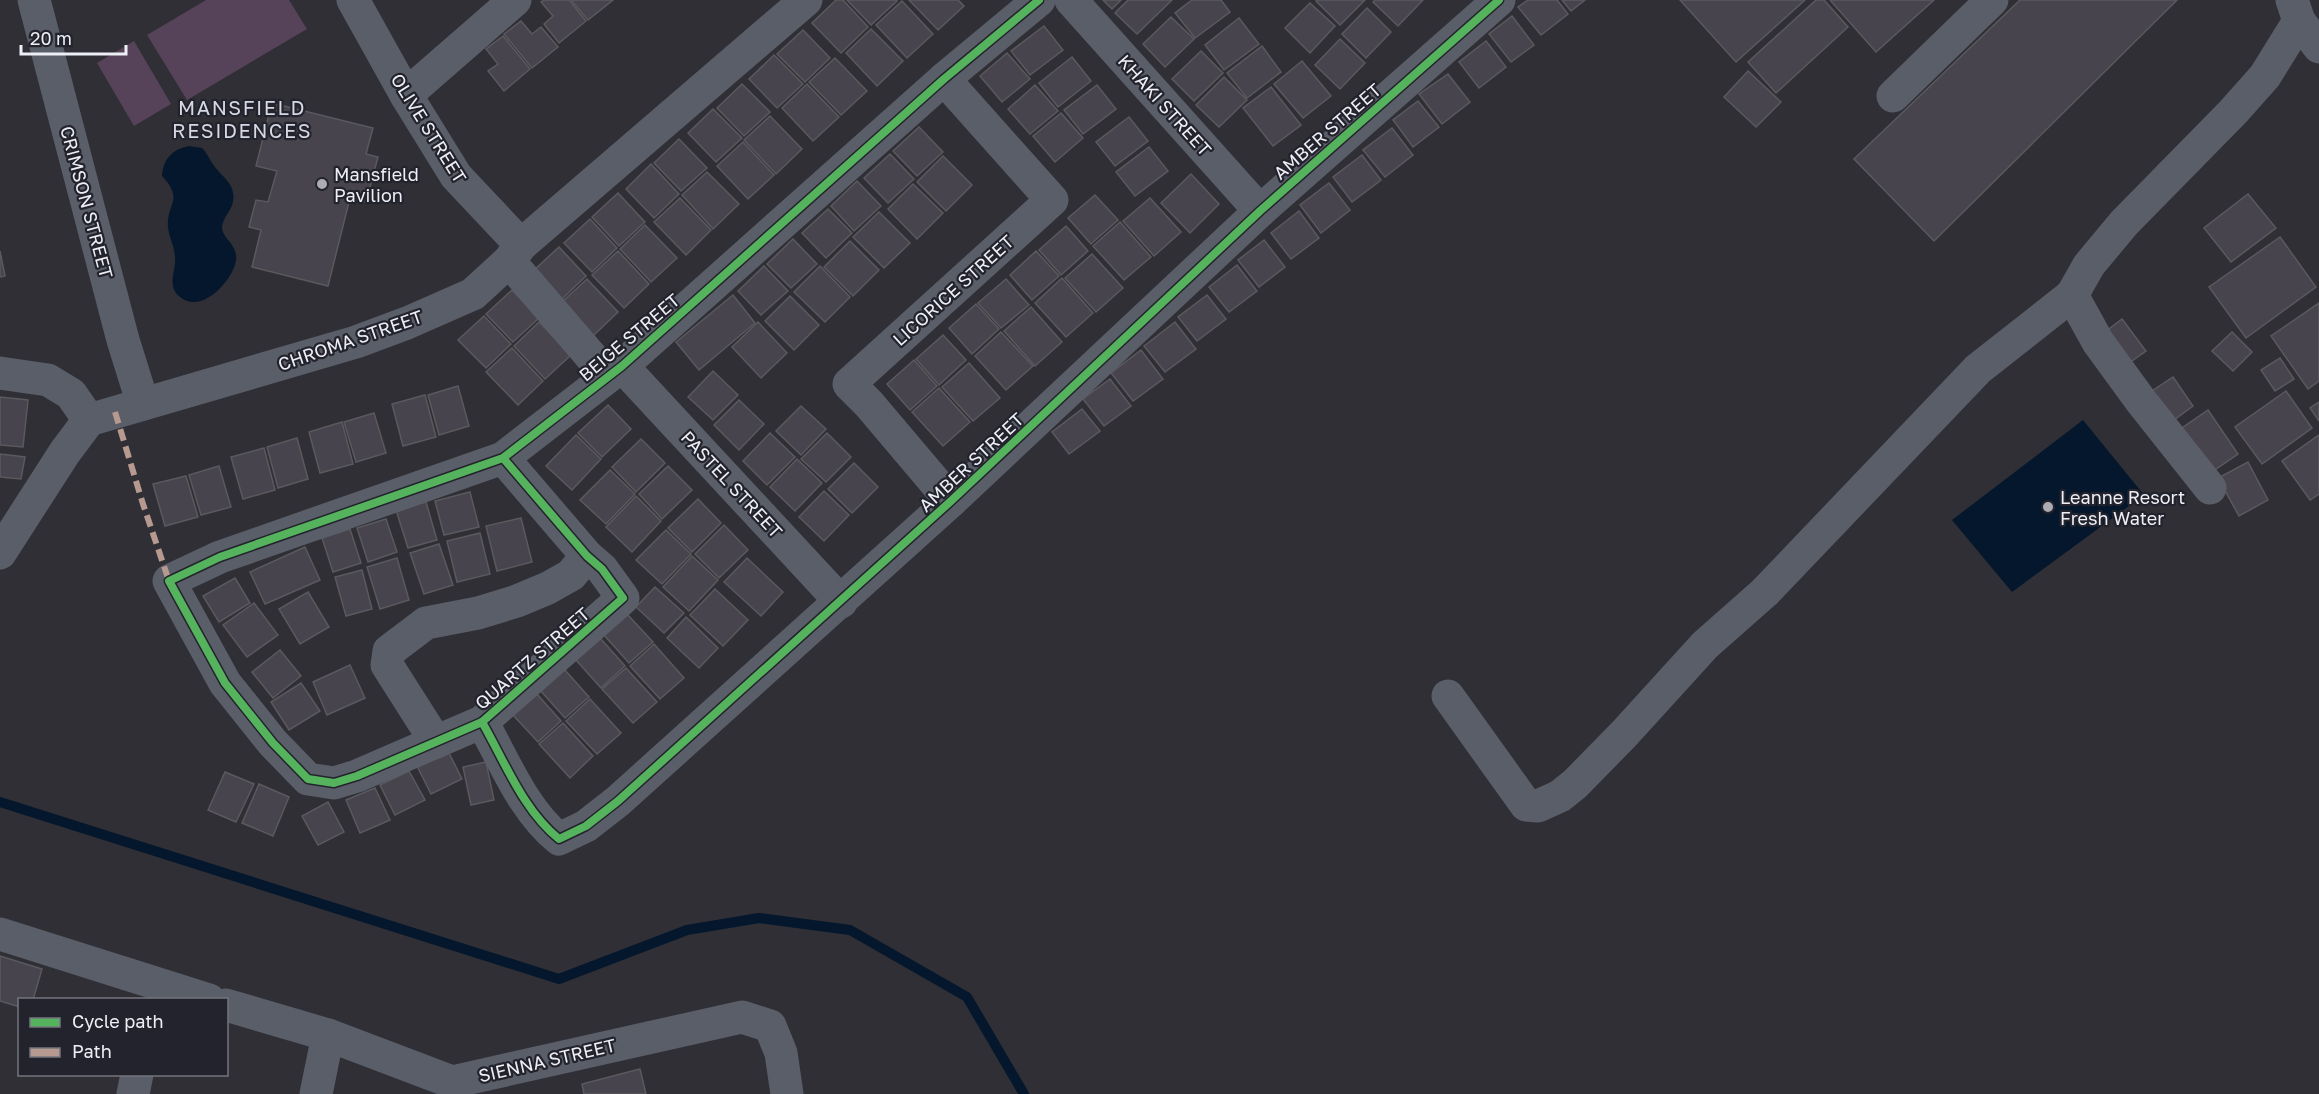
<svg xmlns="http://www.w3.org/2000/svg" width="2319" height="1094" font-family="'Golos Text',sans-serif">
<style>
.green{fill:#564359}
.water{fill:#04172c}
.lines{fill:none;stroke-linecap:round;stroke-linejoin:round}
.stream{stroke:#04172c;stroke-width:10}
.building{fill:#47444d;stroke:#5a595e;stroke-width:1.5}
.minor{stroke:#5a5e69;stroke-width:33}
.quiet{stroke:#b69a8f;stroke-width:6;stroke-dasharray:12 6;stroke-linecap:butt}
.cycleway-casing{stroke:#23232d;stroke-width:11}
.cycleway{stroke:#56b35d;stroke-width:8}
.poi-dot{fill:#abacb2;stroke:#23232d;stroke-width:2}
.labels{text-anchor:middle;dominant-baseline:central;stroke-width:4.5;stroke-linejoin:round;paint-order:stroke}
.street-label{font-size:18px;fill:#eeeff6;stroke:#23232d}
.poi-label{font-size:18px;fill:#eeeff6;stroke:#23232d;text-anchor:start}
.neighbourhood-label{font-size:20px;letter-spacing:1.5px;fill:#d6d7e4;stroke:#23232d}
</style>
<rect width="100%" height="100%" fill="#2f2f35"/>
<!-- green -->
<g class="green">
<path d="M206,0H289L307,29L187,100L147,35Z"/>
<path d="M134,41L171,104L134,126L97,63Z"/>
</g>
<!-- water -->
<g class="water">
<path d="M189,146L202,148C208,154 210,161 215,167C220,174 229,180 232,189C238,208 223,214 222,227C222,239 238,244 236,260C233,281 201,315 180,297C176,294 174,291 173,286C171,277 176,267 175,258C175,247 169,238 168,227C166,203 185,201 162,176C163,159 173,149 189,146Z"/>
<path d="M2083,420L2144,495L2012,592L1952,520Z"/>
</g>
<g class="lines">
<!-- stream -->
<path class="stream" d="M0,802L559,979L687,930L759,918L850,930L967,997L1024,1094"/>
</g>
<!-- building -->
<g class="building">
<path d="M544,0H569L586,21L559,43L544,24L553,16L541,2Z"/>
<path d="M571,0H613L588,20Z"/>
<path d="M836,0H843L868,27L841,53L812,23Z"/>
<path d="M847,0H895L897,1L871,25Z"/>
<path d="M909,0H958L964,6L938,30Z"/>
<path d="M1103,0H1121L1112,9Z"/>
<path d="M1128,0H1172L1137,34L1115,13Z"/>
<path d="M1192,0H1221L1230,12L1195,38L1175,13Z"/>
<path d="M1317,0H1365L1340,25L1316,1Z"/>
<path d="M1375,0H1423L1398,26L1373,2Z"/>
<path d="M1528,0H1557L1568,14L1541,35L1518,7Z"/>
<path d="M1562,0H1585L1571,11Z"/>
<path d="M1680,0H1805L1736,62Z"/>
<path d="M1816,0H1824L1848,27L1776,93L1748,62Z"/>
<path d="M1830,0H1934L1876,52Z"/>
<path d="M2020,0H2177L1934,241L1854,159Z"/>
<path d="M902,1L933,34L907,58L876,25Z"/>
<path d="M1310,3L1335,26L1310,53L1285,28Z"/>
<path d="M1367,8L1391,32L1366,58L1342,34Z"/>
<path d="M1512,16L1534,45L1511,62L1489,34Z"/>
<path d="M1171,17L1194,39L1165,67L1143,44Z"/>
<path d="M1239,18L1259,44L1224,70L1205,45Z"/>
<path d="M521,21L532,34L541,27L558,47L532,68L504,34Z"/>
<path d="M1044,26L1063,50L1030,75L1011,51Z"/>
<path d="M871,29L903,61L877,86L846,53Z"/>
<path d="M803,30L830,58L805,82L777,54Z"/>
<path d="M503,36L530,69L504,91L488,71L498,64L486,49Z"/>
<path d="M1340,39L1365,63L1340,89L1315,65Z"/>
<path d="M1486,41L1506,67L1479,88L1459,62Z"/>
<path d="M1262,46L1281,72L1247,98L1227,73Z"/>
<path d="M1201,51L1223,73L1194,101L1172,79Z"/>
<path d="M1007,53L1030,79L1002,102L980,76Z"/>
<path d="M774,55L803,84L777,108L749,79Z"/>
<path d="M1072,57L1091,81L1058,107L1039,83Z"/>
<path d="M835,58L867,91L841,115L809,82Z"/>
<path d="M1302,61L1331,96L1303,118L1274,84Z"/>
<path d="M1748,71L1781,102L1756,127L1724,97Z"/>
<path d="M1448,74L1470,102L1442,124L1419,94Z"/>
<path d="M1224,77L1247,100L1219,127L1196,105Z"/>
<path d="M742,84L770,112L744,136L717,108Z"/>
<path d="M807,84L839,117L813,141L782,108Z"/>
<path d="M1035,85L1058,111L1030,134L1008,109Z"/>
<path d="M1097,85L1116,109L1083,134L1064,110Z"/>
<path d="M1271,87L1301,125L1273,146L1243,108Z"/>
<path d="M1418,101L1439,127L1413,147L1393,120Z"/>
<path d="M272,103L373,128L366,154L378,157L366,202L350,198L328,286L252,267L261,230L249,227L256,200L268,202L277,171L256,166Z"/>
<path d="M713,109L742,138L716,162L688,133Z"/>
<path d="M1061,113L1083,138L1055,162L1033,136Z"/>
<path d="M770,116L802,149L776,174L744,140Z"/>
<path d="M1129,117L1148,141L1115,166L1096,142Z"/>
<path d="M919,127L943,152L917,176L893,151Z"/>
<path d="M1392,128L1413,155L1385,177L1363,150Z"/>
<path d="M679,139L707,168L681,191L654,163Z"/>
<path d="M743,142L774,175L748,199L717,166Z"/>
<path d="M1149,147L1168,171L1135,196L1116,172Z"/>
<path d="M890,154L914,179L888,203L864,178Z"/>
<path d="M1362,155L1381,180L1352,202L1333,177Z"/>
<path d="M943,156L972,185L946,211L917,182Z"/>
<path d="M651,164L679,194L654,218L626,189Z"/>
<path d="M707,172L739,204L713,229L682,195Z"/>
<path d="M1191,174L1219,204L1190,233L1161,203Z"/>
<path d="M857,181L881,206L854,231L831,206Z"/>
<path d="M1329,183L1350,210L1321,233L1300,205Z"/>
<path d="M913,184L943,213L917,239L888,209Z"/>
<path d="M618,193L645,222L619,246L592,217Z"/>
<path d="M2248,194L2276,228L2231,262L2204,228Z"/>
<path d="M1095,195L1118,220L1091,244L1068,218Z"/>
<path d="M680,198L711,230L686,255L654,222Z"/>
<path d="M1150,198L1181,232L1154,256L1123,221Z"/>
<path d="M828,209L852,233L826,258L802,233Z"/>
<path d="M1299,211L1319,238L1291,259L1271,233Z"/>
<path d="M879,212L910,243L884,268L853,237Z"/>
<path d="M590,219L617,248L592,272L564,243Z"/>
<path d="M1120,222L1151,257L1124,280L1093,246Z"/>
<path d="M645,225L677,258L651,282L620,249Z"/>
<path d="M1066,226L1088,251L1061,275L1039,250Z"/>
<path d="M2280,237L2316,287L2246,338L2209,287Z"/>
<path d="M793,239L817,264L791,288L767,264Z"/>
<path d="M1264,240L1285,267L1259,287L1238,260Z"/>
<path d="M850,241L879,270L853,296L824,267Z"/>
<path d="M559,247L586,276L561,300L533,271Z"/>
<path d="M0,251L5,276L0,277Z"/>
<path d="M618,251L649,284L624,308L592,275Z"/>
<path d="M1036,251L1059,276L1032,300L1010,275Z"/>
<path d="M1092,254L1123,288L1096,312L1065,278Z"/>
<path d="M1237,265L1257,291L1229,312L1209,287Z"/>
<path d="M764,266L788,291L761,315L738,291Z"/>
<path d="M820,266L850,297L825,322L794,292Z"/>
<path d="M1062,278L1093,313L1066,337L1035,303Z"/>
<path d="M587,279L618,312L593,336L561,303Z"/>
<path d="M1006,279L1029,305L1001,328L978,303Z"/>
<path d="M512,290L539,318L513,342L486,314Z"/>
<path d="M733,295L755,323L699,370L676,342Z"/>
<path d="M1207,295L1226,319L1197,341L1178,317Z"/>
<path d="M790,296L819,325L794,350L765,321Z"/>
<path d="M2319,303V381L2308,389L2271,336Z"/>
<path d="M976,304L999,329L972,354L949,328Z"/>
<path d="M1031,307L1062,342L1035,366L1004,331Z"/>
<path d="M484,316L511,344L486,368L458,340Z"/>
<path d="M2122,319L2146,351L2129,363L2105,332Z"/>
<path d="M539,322L571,355L545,379L514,346Z"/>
<path d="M758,322L787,353L761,378L732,347Z"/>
<path d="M1175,322L1196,349L1165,372L1144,346Z"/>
<path d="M1001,332L1033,366L1006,390L975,356Z"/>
<path d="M2232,332L2252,352L2233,371L2212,351Z"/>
<path d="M943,335L966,360L939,385L916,359Z"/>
<path d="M512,348L543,381L518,405L486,372Z"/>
<path d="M1141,350L1163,379L1133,401L1111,373Z"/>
<path d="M2280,358L2294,379L2275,391L2261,370Z"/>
<path d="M914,360L937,386L910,410L887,384Z"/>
<path d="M969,363L1000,398L973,421L942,387Z"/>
<path d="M713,371L738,395L713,420L688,397Z"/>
<path d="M2173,377L2193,406L2167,425L2146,395Z"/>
<path d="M1110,379L1131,406L1104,426L1083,399Z"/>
<path d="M458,386L469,426L439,435L428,395Z"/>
<path d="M939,388L970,422L943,446L912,412Z"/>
<path d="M2286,391L2312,428L2262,464L2235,427Z"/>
<path d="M425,395L436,437L403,446L392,404Z"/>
<path d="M0,397L28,400L23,447L0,445Z"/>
<path d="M739,400L764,424L739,450L714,425Z"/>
<path d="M2319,402V421L2310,408Z"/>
<path d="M608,405L631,429L602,457L578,433Z"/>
<path d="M801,406L826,429L801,455L776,431Z"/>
<path d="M1082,409L1100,431L1069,454L1052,432Z"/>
<path d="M2208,410L2238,454L2209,474L2179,430Z"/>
<path d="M374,413L386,453L356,462L344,422Z"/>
<path d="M342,422L353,464L320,473L309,432Z"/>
<path d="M770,433L795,457L767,485L743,461Z"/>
<path d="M827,433L851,457L826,482L801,459Z"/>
<path d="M576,435L601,459L572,490L546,466Z"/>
<path d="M2319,435V494L2310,500L2282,461Z"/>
<path d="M297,438L308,479L278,488L267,447Z"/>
<path d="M641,439L665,463L636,492L612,467Z"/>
<path d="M264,448L275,490L243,499L231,457Z"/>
<path d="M0,454L25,457L21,479L0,477Z"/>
<path d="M797,459L822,483L795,511L770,487Z"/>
<path d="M2248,462L2268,500L2239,516L2218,478Z"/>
<path d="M854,463L878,487L852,513L828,489Z"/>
<path d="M219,466L231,507L201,515L189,475Z"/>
<path d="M668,466L692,490L662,519L639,494Z"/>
<path d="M610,470L635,494L606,524L580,500Z"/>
<path d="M186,476L198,517L165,526L153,484Z"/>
<path d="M824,491L849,515L824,541L799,517Z"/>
<path d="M470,492L479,527L444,535L435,501Z"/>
<path d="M636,496L661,521L632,552L606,527Z"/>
<path d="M698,499L721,523L692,552L668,528Z"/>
<path d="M426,502L437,540L408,548L396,510Z"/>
<path d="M521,518L532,562L497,571L486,526Z"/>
<path d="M386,519L397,552L368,562L357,528Z"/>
<path d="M724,525L748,550L719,578L695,554Z"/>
<path d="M350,529L361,563L333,572L322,538Z"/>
<path d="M666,530L691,554L662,584L636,560Z"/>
<path d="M480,533L490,574L457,582L447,541Z"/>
<path d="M439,544L453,585L424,594L410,553Z"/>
<path d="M305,547L320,580L265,604L250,572Z"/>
<path d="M692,556L718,580L689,611L663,587Z"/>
<path d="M397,558L409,600L380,609L367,567Z"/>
<path d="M747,558L783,592L761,616L724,582Z"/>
<path d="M362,570L372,609L346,616L335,577Z"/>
<path d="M235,578L250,603L219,622L203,596Z"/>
<path d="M655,587L684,613L664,633L636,607Z"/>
<path d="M715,589L748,620L723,646L690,615Z"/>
<path d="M308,592L329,627L300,644L279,609Z"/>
<path d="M254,603L278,635L247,657L223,625Z"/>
<path d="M627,614L653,642L629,663L604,635Z"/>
<path d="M686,617L718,648L699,668L667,638Z"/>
<path d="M600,638L625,666L601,688L576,660Z"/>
<path d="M654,644L684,678L660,699L630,666Z"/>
<path d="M280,650L301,676L273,698L252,672Z"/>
<path d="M350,665L365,698L327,715L313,682Z"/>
<path d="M626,668L657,702L633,723L602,689Z"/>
<path d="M564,669L589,697L565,718L540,690Z"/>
<path d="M301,683L320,711L289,730L271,702Z"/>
<path d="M536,693L561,721L538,742L513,715Z"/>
<path d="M590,699L621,733L597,754L566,721Z"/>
<path d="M563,723L593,756L570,778L539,744Z"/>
<path d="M447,749L462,779L431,794L416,764Z"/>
<path d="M486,762L494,800L471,805L463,767Z"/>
<path d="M409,771L425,800L395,815L380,785Z"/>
<path d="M225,772L254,784L236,822L208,810Z"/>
<path d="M259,784L289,797L273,836L242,823Z"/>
<path d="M375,788L390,820L360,833L346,800Z"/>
<path d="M328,802L344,832L318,845L302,816Z"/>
<path d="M0,956L42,969L33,1000H20V1007L0,1001Z"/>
<path d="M640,1069L646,1094H584L582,1084Z"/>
</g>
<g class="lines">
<!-- minor -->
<g class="minor">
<path d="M34,0L123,340L143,404"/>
<path d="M353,0L406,95L456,176L521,245"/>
<path d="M1071,0L1260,211"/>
<path d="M2299,21L2319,47"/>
<path d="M944,79L1052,200L849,384L869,404L951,501"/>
<path d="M406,95L515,0"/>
<path d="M1893,96L1992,0"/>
<path d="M509,261L607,375"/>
<path d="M622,366L841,602"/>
<path d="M0,373L48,380L71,394L89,420"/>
<path d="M503,458L587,556L602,569L623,598L482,722L357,776L334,783L308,779L273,743L225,683L169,581L220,557L503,458L622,366L944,79L1039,0"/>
<path d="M2210,488L2141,401L2098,342L2072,295L2089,265L2124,223L2233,112L2265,76L2299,21L2292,0"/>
<path d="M0,553L65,452L89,420L356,342L407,323L473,294L509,261L521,245L806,0"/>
<path d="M1448,696L1526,805L1538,806L1560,796L1575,784L1624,734L1705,645L1765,592L1978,369L2072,295"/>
<path d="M482,722C505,762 523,810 559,839L586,826L618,801L951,501L1260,211L1499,0"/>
<path d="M436,742L387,665L389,651L426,623L478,613L517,601L548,588L571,575L587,556"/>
<path d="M0,934L209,1000"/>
<path d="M226,1005L328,1035L452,1082L742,1017L770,1026L781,1053L787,1094"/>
<path d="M133,1094L137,1074"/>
<path d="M316,1094L328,1035"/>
</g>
<!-- quiet -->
<path class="quiet" d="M115,412L143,504L169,581"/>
<!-- cycleway casing -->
<g class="cycleway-casing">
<g id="cycleway">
<path d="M503,458L587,556L602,569L623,598L482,722L357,776L334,783L308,779L273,743L225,683L169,581L220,557L503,458L622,366L944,79L1039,0"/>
<path d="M482,722C505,762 523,810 559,839L586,826L618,801L951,501L1260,211L1499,0"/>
</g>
</g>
<!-- cycleway -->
<use href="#cycleway" class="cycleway"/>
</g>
<!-- markers -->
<g class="poi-dot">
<circle cx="322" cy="184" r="6"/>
<circle cx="2048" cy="507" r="6"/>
</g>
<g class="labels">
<!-- street labels -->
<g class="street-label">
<text transform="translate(1165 105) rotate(48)">KHAKI STREET</text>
<text transform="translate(429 128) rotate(58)">OLIVE STREET</text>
<text transform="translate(1327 131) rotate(-41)">AMBER STREET</text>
<text transform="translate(87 202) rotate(75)">CRIMSON STREET</text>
<text transform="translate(953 290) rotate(-42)">LICORICE STREET</text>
<text transform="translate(629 337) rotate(-40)">BEIGE STREET</text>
<text transform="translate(350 340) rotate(-19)">CHROMA STREET</text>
<text transform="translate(971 462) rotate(-43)">AMBER STREET</text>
<text transform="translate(732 484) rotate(47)">PASTEL STREET</text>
<text transform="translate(532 658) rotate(-41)">QUARTZ STREET</text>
<text transform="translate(547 1060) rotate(-13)">SIENNA STREET</text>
</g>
<!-- poi labels -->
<g class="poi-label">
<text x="334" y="174">Mansfield<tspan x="334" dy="21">Pavilion</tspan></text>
<text x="2060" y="497">Leanne Resort<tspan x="2060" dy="21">Fresh Water</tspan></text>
</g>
<!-- neighbourhood labels -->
<g class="neighbourhood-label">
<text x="242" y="107">MANSFIELD<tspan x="242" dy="23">RESIDENCES</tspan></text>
</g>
</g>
<!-- legend -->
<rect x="18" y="998" width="210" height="78" fill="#23232d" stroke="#74757d" stroke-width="1.5"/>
<rect x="30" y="1018" width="30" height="9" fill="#56b35d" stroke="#74757d" stroke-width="1.5"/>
<text x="72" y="1028" font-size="18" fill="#eeeff6">Cycle path</text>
<rect x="30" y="1048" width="30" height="9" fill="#b69a8f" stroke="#74757d" stroke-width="1.5"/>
<text x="72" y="1058" font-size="18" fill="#eeeff6">Path</text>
<!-- scale -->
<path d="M21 45v9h105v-9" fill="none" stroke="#eeeff6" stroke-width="3"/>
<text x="30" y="45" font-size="18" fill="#eeeff6" stroke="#23232d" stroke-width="4.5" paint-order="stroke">20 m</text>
</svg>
